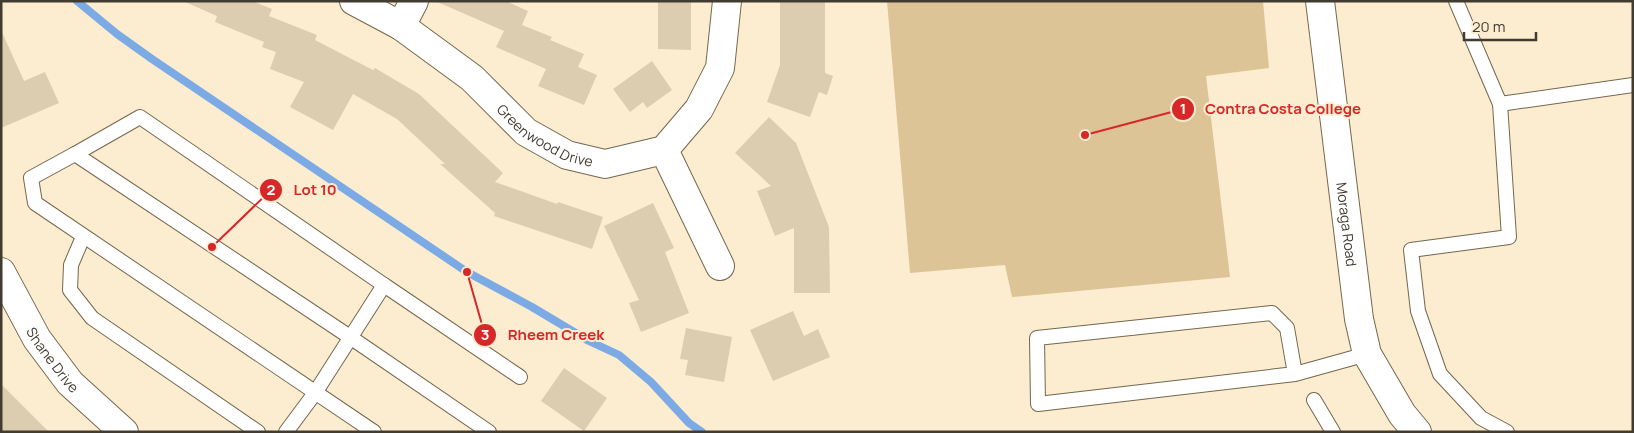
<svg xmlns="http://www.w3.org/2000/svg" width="1634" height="433" font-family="Manrope,sans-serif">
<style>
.green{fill:#dcc497}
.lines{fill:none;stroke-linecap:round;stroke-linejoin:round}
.stream{stroke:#7caae5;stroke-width:8}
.building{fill:#dccdb1}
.service-casing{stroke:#74674d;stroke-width:16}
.minor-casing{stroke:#74674d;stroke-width:30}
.tertiary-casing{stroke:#74674d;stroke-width:30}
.service{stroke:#fff;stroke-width:14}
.minor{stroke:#fff;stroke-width:28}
.tertiary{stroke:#fff;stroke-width:28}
.labels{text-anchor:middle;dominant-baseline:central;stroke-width:4;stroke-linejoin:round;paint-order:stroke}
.street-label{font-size:14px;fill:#413b30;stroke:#fcedd0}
.leader{fill:none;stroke:#d62828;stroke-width:2}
.callout-dot{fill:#d62828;stroke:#fcedd0;stroke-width:2}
.mark-label{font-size:15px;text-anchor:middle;font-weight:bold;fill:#fff}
.callout-label{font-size:15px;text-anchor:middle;font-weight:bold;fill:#d62828;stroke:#fcedd0;stroke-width:4;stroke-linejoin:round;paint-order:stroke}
</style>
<rect width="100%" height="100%" fill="#fcedd0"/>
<!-- green -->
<path class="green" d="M887,1H1263L1269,68L1206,76L1230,277L1012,297L1005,265L910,273Z"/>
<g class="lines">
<!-- stream -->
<path class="stream" d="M77,1L117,34L152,59L467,272L532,307L589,341L619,355L651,382L689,423L702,432"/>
</g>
<!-- building -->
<g class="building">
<path d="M183,1H252L272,9L269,16L317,35L315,40L373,70L375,68L419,94L503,173L495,182L557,204L558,202L603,217L592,249L494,216L495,213L440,164H445L397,119L353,94L333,130L290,107L304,82L270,69L276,52L262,47L264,42L215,22L217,16Z"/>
<path d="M435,1H506L528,11L522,25L552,37L550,40L584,54L578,67L597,75L584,105L538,86L546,69L496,47L504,31Z"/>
<path d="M658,1H691V50L658,49Z"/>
<path d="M780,1H825V73L833,76L827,95L819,92L810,117L767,102L780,65Z"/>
<path d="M1,30L24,81L45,72L59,103L1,128Z"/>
<path d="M652,61L672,90L647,108L643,102L630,112L613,89Z"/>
<path d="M769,117L796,143L829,227L830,293H794V228L775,236L757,191L771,186L735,153Z"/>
<path d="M653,203L674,248L665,252L689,313L641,332L629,303L639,300L604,226Z"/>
<path d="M793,311L804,336L818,329L830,357L773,381L750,330Z"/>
<path d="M686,328L732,337L724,382L685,375L688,360L680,359Z"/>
<path d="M564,368L607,398L584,431L541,401Z"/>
<path d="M1,384L49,432H1Z"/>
</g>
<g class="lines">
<!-- service casing -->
<g class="service-casing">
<g id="service">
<path d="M1456,1L1500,104L1509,237L1411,250L1418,311L1440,374L1481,418L1507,432"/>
<path d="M1500,104L1633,85"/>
<path d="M75,154L140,117L384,285"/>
<path d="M83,237L71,265L70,290L92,318L258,432"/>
<path d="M1295,374L1287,328L1272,313L1037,338L1038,404L1295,374L1367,354"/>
<path d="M1314,400L1333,432"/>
<path d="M286,432L315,393L384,285L520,377"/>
<path d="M374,432L35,203L31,178L75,154L350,337L489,432"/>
</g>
</g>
<!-- minor casing -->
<g class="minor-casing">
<g id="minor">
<path id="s1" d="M354,1L401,26L472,78L526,132L567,155L605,164L664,150L699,109L720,68L727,1"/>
<path id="s2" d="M1320,1L1359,319L1367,354L1402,414L1417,432"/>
<path d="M401,26L414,1"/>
<path d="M664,150L720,266"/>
</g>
</g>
<!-- tertiary casing -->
<g class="tertiary-casing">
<g id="tertiary">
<path id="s3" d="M1,272L37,339L70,383L124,432"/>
</g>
</g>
<!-- service -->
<use href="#service" class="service"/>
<!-- minor -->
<use href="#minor" class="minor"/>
<!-- tertiary -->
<use href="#tertiary" class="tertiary"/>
</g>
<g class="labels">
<!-- street labels -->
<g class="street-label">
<text stroke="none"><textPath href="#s1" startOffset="236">Greenwood Drive</textPath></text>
<text stroke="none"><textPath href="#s2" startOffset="225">Moraga Road</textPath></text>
<text stroke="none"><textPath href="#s3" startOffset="102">Shane Drive</textPath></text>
</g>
</g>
<!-- callouts -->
<path class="leader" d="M1085 135L1183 109M212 247L271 190M467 272L485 335"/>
<g class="callout-dot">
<circle cx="1085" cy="135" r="5"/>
<circle cx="212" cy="247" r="5"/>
<circle cx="467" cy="272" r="5"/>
<circle cx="1183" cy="109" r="12"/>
<circle cx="271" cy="190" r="12"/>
<circle cx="485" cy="335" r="12"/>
</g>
<g class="mark-label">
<text x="1183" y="114">1</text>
<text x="271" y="195">2</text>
<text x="485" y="340">3</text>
</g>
<g class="callout-label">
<text x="1283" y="114">Contra Costa College</text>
<text x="315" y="195">Lot 10</text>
<text x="556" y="340">Rheem Creek</text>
</g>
<!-- border -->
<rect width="1634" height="433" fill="none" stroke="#413b30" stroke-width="5"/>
<!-- scale -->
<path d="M1464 32v8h72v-8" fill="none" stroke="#413b30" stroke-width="2.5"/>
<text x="1472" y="32" font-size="15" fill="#413b30" stroke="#fcedd0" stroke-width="4" paint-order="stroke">20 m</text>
</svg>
